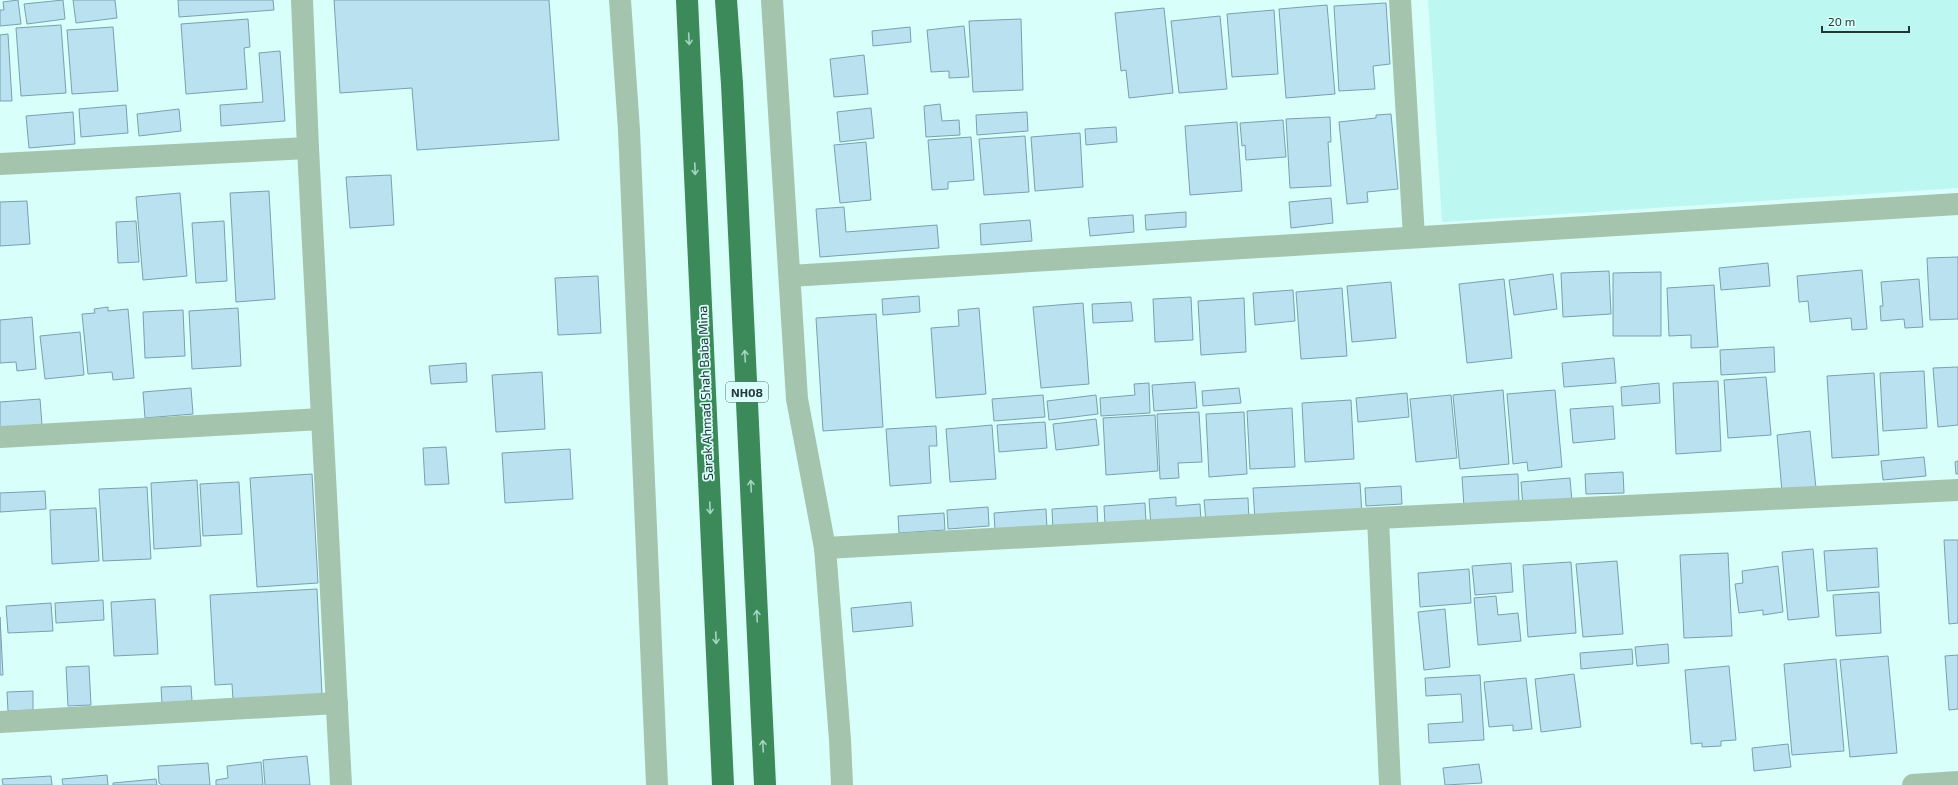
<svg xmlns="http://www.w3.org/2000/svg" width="1958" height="785" font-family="'Exo 2',sans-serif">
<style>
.built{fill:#bdf7f1}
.building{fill:#b9e1f0;stroke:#78a1af}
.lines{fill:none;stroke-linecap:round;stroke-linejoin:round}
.minor{stroke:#a4c4ad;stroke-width:22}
.highway{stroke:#3c8959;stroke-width:22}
.oneway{stroke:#a2d6c2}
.labels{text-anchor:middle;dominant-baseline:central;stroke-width:3.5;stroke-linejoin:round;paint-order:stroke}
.shield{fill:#d9fffa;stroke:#5a726f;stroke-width:1}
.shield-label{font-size:12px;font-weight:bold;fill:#233634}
.street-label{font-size:13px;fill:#233634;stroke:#d9fffa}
</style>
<rect width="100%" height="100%" fill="#d9fffa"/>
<!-- built -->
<path class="built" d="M1428,0H1958V188L1442,222Z"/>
<!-- building -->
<g class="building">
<path d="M18,0L21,24L0,26V10H4L3,2Z"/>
<path d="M63,0L65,19L27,24L24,4Z"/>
<path d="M73,0H115L117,18L76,23Z"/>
<path d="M178,0H273L274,10L179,17Z"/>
<path d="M334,0H549L559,140L417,150L412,88L340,93Z"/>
<path d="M1386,3L1390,64L1373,66L1375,89L1339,91L1334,6Z"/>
<path d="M1327,5L1335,94L1286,98L1279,9Z"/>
<path d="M1164,8L1173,93L1129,98L1126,70L1121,71L1115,13Z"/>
<path d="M1274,10L1278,74L1232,77L1227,14Z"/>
<path d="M1220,16L1227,89L1179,93L1171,21Z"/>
<path d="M248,19L250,47L244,48L247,89L186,94L181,24Z"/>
<path d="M1021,19L1023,90L973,92L969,21Z"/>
<path d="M61,25L66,93L21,96L16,28Z"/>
<path d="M964,26L969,77L949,78V71L931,72L927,30Z"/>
<path d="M113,27L118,91L72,94L67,30Z"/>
<path d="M910,27L911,42L873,46L872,31Z"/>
<path d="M8,34L12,101H0V35Z"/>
<path d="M280,51L285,121L221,126L220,105L263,102L259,53Z"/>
<path d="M864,55L868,94L834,97L830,59Z"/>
<path d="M940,104L942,121L959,120L960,135L926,137L924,106Z"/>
<path d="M126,105L128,133L81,137L79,109Z"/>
<path d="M871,108L874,138L840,142L837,112Z"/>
<path d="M179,109L181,131L139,136L137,114Z"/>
<path d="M73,112L75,144L29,148L26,116Z"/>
<path d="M1027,112L1028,131L977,135L976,115Z"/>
<path d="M1391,114L1398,189L1367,192L1368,202L1347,204L1339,122L1376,118V115Z"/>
<path d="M1330,117L1331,142H1328L1331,186L1290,188L1286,119Z"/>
<path d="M1283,120L1286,157L1246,160L1245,145L1242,146L1240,123Z"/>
<path d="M1237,122L1242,191L1190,195L1185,126Z"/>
<path d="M1116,127L1117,142L1086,145L1085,129Z"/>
<path d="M1080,133L1083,187L1035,191L1031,137Z"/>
<path d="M1025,136L1029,192L984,195L979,139Z"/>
<path d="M971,137L974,180L948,182V189L932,190L928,140Z"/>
<path d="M866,142L871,200L840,203L834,145Z"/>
<path d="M391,175L394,225L350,228L346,177Z"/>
<path d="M269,191L275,299L236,302L230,193Z"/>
<path d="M180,193L187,276L143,280L136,197Z"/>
<path d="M1331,198L1333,223L1291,228L1289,202Z"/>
<path d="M27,201L30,244L0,246V202Z"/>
<path d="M844,207L846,232L937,225L939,248L820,257L816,209Z"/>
<path d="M1186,212V227L1146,230L1145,215Z"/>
<path d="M1133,215L1134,232L1090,236L1088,218Z"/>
<path d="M1030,220L1032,241L981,245L980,224Z"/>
<path d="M136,221L139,262L118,263L116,222Z"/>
<path d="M224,221L227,281L196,283L192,223Z"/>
<path d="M1958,257V319L1930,320L1927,258Z"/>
<path d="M1768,263L1770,286L1721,290L1719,268Z"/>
<path d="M1862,270L1867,329L1852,330L1851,318L1810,322L1808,301L1799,302L1797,276Z"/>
<path d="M1609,271L1611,314L1563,317L1561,273Z"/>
<path d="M1661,272V336H1613V273Z"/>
<path d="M1553,274L1557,309L1514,315L1509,280Z"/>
<path d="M598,276L601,333L558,335L555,278Z"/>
<path d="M1504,279L1512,358L1467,363L1459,284Z"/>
<path d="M1919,279L1923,327L1905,328L1904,319L1881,321L1880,306H1883L1881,282Z"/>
<path d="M1391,282L1396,338L1352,342L1347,286Z"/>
<path d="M1714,285L1718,347L1691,348V335L1669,336L1667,288Z"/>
<path d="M1342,288L1347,356L1301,359L1296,292Z"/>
<path d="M1293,290L1295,321L1255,325L1253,293Z"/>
<path d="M919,296L920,312L883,315L882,299Z"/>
<path d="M1191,297L1193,340L1155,342L1153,299Z"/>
<path d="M1244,298L1246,352L1201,355L1198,301Z"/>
<path d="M1131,302L1133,321L1093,323L1092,304Z"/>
<path d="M1083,303L1089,384L1041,388L1033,307Z"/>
<path d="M108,307V311L128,309L134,378L113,380L112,372L88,374L82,314L95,313L94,309Z"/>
<path d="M238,308L241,366L192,369L189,311Z"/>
<path d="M979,308L986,394L936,398L931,328L959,326L958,310Z"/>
<path d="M183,310L185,356L145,358L143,312Z"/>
<path d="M876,314L883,427L823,431L816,318Z"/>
<path d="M32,317L36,369L17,371L16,362L0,363V320Z"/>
<path d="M80,332L84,375L45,379L40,336Z"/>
<path d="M1774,347L1775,372L1721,375L1720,350Z"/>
<path d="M1614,358L1616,383L1564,387L1562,363Z"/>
<path d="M466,363L467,382L431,384L429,366Z"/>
<path d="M1958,367V425L1938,427L1933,368Z"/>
<path d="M1924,371L1927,428L1883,431L1880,373Z"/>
<path d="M542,372L545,429L496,432L492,375Z"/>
<path d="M1874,373L1879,455L1832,458L1827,376Z"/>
<path d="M1766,377L1771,435L1728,438L1724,380Z"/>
<path d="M1718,381L1721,451L1676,454L1673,383Z"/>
<path d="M1195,382L1197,408L1154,411L1152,385Z"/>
<path d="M1149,383L1150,413L1101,416L1100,398L1135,395L1134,384Z"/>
<path d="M1659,383L1660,403L1622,406L1621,387Z"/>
<path d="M191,388L193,414L145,418L143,392Z"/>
<path d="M1239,388L1241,403L1203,406L1202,391Z"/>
<path d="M1503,390L1509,464L1460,469L1453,395Z"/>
<path d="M1555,390L1562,467L1528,471L1527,462L1513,464L1507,394Z"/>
<path d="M1407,393L1409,417L1358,422L1356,398Z"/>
<path d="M1043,395L1045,417L994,421L992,399Z"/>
<path d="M1096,395L1098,414L1049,420L1047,401Z"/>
<path d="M1451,395L1457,458L1416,462L1410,399Z"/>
<path d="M40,399L42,425L0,429V402Z"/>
<path d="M1351,400L1354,459L1305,462L1302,403Z"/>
<path d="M1613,406L1615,439L1573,443L1570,409Z"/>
<path d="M1292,408L1295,467L1250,469L1247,411Z"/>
<path d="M1199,412L1202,462L1178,463L1179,478L1160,479L1157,414Z"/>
<path d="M1244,412L1247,474L1209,477L1206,414Z"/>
<path d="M1155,415L1158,471L1106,475L1103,418Z"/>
<path d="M1096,419L1099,445L1056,450L1053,424Z"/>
<path d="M1045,422L1047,448L999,452L997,425Z"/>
<path d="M992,425L996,479L950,482L946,429Z"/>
<path d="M936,426L937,446H929L931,483L890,486L886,429Z"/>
<path d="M1810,431L1816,488L1782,492L1777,435Z"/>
<path d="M446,447L449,484L425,485L423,448Z"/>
<path d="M570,449L573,499L505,503L502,453Z"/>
<path d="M1924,457L1926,476L1883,480L1881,461Z"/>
<path d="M1958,461V474H1956L1955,462Z"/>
<path d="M1623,472L1624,493L1586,494L1585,474Z"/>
<path d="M312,474L318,583L257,587L250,478Z"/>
<path d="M1518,474L1519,505L1464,507L1462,477Z"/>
<path d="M1570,478L1572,502L1523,506L1521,482Z"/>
<path d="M197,480L201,546L154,549L151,483Z"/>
<path d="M239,482L242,534L203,536L200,484Z"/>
<path d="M1360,483L1362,515L1255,521L1253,488Z"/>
<path d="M1401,486L1402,504L1366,506L1365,488Z"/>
<path d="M147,487L151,559L103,561L99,489Z"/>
<path d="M45,491L46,509L0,512V493Z"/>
<path d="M1176,497V506L1200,504L1201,523L1151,526L1149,499Z"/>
<path d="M1248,498L1249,520L1206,522L1204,500Z"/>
<path d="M1145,503L1146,522L1105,524L1104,506Z"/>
<path d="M1097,506L1098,529L1053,532L1052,509Z"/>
<path d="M988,507L989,526L948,529L947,510Z"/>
<path d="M96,508L99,561L52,564L50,510Z"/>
<path d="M1046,509L1047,528L995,531L994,513Z"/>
<path d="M944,513L945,530L899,533L898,516Z"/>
<path d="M1944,540H1958V623L1949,624Z"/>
<path d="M1877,548L1879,587L1827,591L1824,551Z"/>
<path d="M1813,549L1819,617L1788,620L1782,552Z"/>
<path d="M1728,553L1732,636L1684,638L1680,555Z"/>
<path d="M1617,561L1623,634L1583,637L1576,564Z"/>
<path d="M1571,562L1576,633L1528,637L1523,565Z"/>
<path d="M1511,563L1513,592L1475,595L1472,566Z"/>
<path d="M1778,566L1783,612L1763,615V610L1739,613L1735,584L1743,583L1742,571Z"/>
<path d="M1469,569L1471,603L1420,607L1418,573Z"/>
<path d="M317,589L322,695L233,700L232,684L215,685L210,595Z"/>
<path d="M1879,592L1881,633L1836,636L1833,595Z"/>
<path d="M1496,596L1498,615L1518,613L1521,641L1478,645L1474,598Z"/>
<path d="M155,599L158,654L114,656L111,602Z"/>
<path d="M103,600L104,620L56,623L55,603Z"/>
<path d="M911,602L913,626L853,632L851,608Z"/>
<path d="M51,603L53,631L8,633L6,606Z"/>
<path d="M1445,609L1450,667L1424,670L1418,612Z"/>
<path d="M0,617L3,675H0Z"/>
<path d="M1668,644L1669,663L1637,666L1635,647Z"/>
<path d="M1632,649L1633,664L1581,669L1580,653Z"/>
<path d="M1958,655V709L1949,710L1945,656Z"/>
<path d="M1888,656L1897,753L1850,757L1840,660Z"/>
<path d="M1836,659L1844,751L1792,755L1784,664Z"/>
<path d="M89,666L91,705L68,706L66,667Z"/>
<path d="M1729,666L1736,740L1721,741V746L1702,747V743L1691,744L1685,670Z"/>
<path d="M1574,674L1581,727L1541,732L1535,679Z"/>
<path d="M1480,675L1484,740L1429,743L1428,724L1463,722L1461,694L1426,696L1425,678Z"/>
<path d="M1526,678L1532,729L1513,731V725L1489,727L1484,682Z"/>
<path d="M191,686L192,701L162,703L161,687Z"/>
<path d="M33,691V710L8,711L7,692Z"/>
<path d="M1788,744L1791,767L1754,771L1752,748Z"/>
<path d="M307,756L310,785H265L263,760Z"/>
<path d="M261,762L263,785H216V780L228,778L227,766Z"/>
<path d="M208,763L210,785H162L159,783L158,766Z"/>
<path d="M1479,764L1482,783L1445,785L1443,768Z"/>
<path d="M107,775L108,785H63L62,779Z"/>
<path d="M51,776L52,785H3L2,779Z"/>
<path d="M156,779L157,785H113V783Z"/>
</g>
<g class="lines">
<!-- minor -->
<g class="minor">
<path d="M302,0L308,148L341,785"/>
<path d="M620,0L629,130L657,785"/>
<path d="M772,0L797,399L825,548L840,740L842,785"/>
<path d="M1400,0L1414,237"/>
<path d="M0,164L308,148"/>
<path d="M790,276L1958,204"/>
<path d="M0,437L322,419"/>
<path d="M1378,518L1390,785"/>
<path d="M825,548L1378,518L1958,490"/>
<path d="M0,722L337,703"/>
<path d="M1913,785L1958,782"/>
</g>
<!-- highway -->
<g class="highway">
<path d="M687,0L723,785"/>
<path d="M726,0L732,84L765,785"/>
</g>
</g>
<!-- one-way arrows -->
<defs><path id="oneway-shaft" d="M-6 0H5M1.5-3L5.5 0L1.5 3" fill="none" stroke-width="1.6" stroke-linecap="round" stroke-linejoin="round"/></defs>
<g class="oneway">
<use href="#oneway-shaft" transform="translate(689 39) rotate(87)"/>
<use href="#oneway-shaft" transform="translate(695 169) rotate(88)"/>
<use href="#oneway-shaft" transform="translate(745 356) rotate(-93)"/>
<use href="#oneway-shaft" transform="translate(751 486) rotate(-93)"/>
<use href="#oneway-shaft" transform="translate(710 508) rotate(88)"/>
<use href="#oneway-shaft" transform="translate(757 616) rotate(-93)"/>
<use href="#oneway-shaft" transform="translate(716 638) rotate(88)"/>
<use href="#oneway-shaft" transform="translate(763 746) rotate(-93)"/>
</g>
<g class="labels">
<!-- shield labels -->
<rect class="shield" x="726" y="382" width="42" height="20" rx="3"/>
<g class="shield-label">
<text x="747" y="392">NH08</text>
</g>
<!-- street labels -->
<g class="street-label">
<text transform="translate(705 393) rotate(-92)">Sarak Ahmad Shah Baba Mina</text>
</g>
</g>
<!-- scale -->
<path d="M1822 26v6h87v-6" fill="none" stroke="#233634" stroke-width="2"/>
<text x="1828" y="26" font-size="12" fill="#233634" stroke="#d9fffa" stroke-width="3" paint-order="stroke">20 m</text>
</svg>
